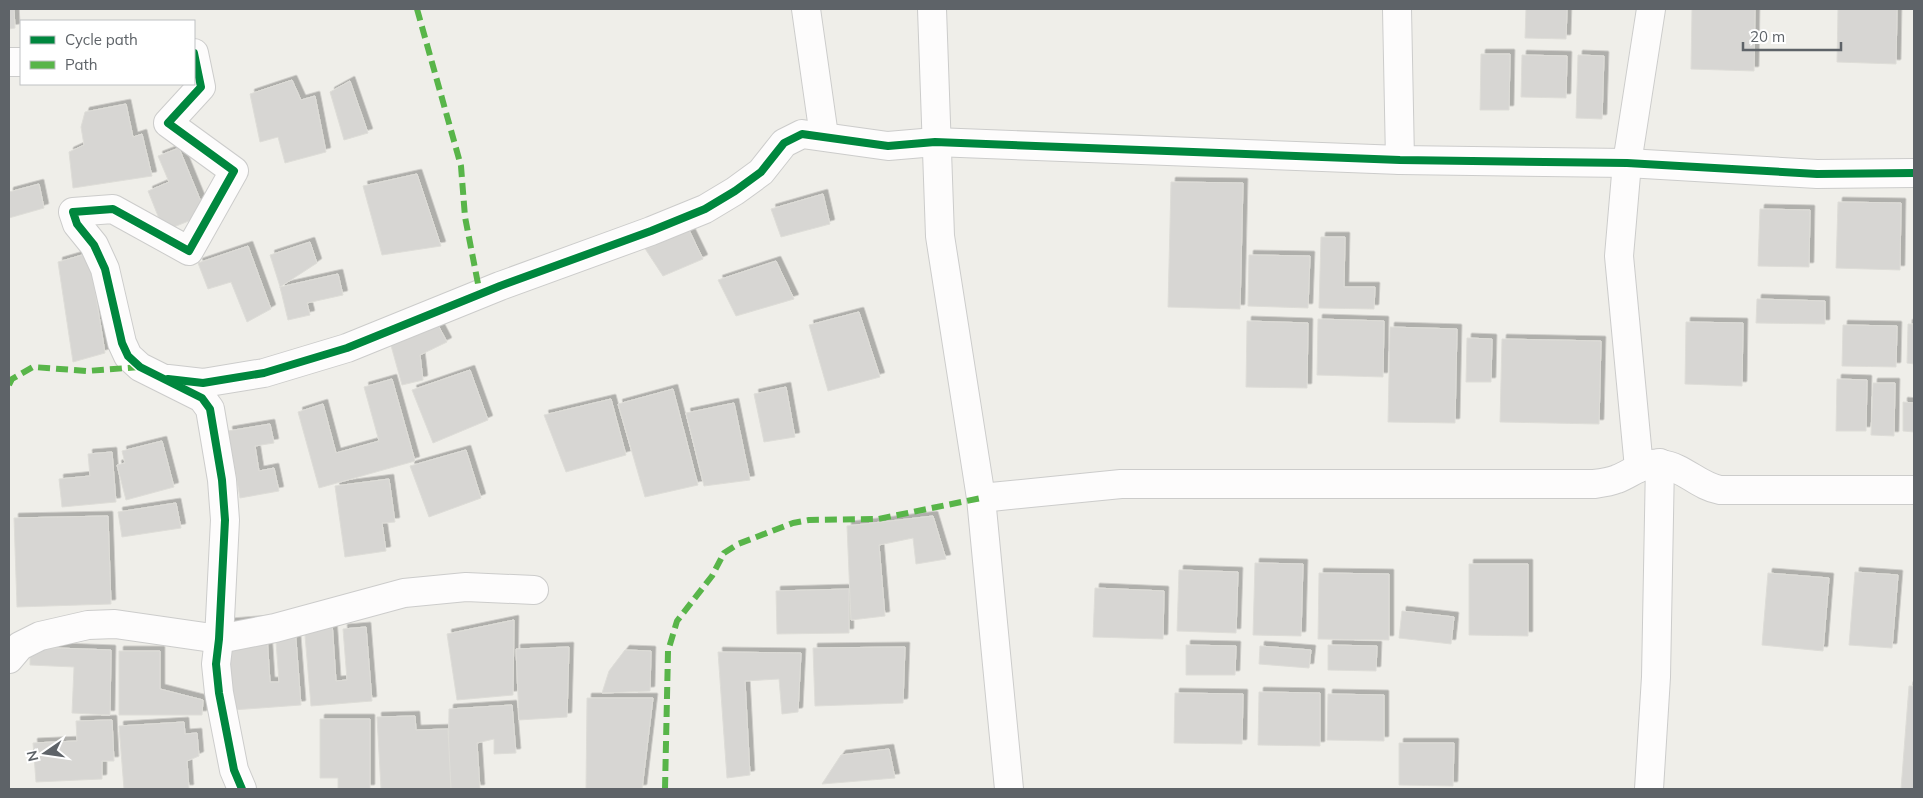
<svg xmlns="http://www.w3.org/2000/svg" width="1923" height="798" font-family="Mulish,sans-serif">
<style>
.building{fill:#d7d6d3;stroke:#deddd8;filter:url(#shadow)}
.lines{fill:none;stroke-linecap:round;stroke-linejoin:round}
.street-casing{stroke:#cccccb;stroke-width:30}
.street{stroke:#fdfcfc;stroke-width:28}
.quiet{stroke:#58b549;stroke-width:6;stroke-dasharray:12 6;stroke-linecap:butt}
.cycleway-casing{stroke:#fff;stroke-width:11}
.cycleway{stroke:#00873e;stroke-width:8}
</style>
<defs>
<filter id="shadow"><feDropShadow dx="4.5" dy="-4.5" stdDeviation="0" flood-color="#0004"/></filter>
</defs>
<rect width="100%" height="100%" fill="#efeee9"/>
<!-- building -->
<g class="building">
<path d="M9,9H14L15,28L9,29Z"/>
<path d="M1526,9H1567L1566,39L1525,38Z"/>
<path d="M1692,9H1755L1754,71L1691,69Z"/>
<path d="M1838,9H1897L1896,64L1837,62Z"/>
<path d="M1481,54H1510L1509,110H1480Z"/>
<path d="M1522,55L1567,56L1566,98L1521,97Z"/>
<path d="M1578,55L1604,56L1602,119L1576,118Z"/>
<path d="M292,80L301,100L315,96L326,152L285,163L278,137L260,142L250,94Z"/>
<path d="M350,81L368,133L344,140L330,92Z"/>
<path d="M126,104L133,137L142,134L152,176L73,188L69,152L84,145L81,127L85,112Z"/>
<path d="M179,148L206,214L164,231L148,191L169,182L158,156Z"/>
<path d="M417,174L441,246L382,255L363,186Z"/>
<path d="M1171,182L1243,183L1240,309L1168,307Z"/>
<path d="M39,184L44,208L9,218V192Z"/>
<path d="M823,194L830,224L781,237L771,209Z"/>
<path d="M1838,202L1901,203L1900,270L1836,268Z"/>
<path d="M1760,209L1810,210L1809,267L1758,266Z"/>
<path d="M688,228L703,259L663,276L642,244Z"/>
<path d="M1321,237H1345L1344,287H1375L1374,309L1319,308Z"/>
<path d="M310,242L317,263L280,287L282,293L270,255Z"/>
<path d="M248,246L271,309L247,322L231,282L208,289L198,263Z"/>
<path d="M89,253L105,353L73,362L58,262Z"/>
<path d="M1249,255L1310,256L1308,308L1248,306Z"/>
<path d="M776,261L794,299L736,316L718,280Z"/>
<path d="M338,274L343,295L307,303L310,315L288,320L280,287Z"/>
<path d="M1757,299L1825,301V324L1756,323Z"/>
<path d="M859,312L880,377L828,391L809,325Z"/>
<path d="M1318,319L1384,321L1383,377L1317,375Z"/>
<path d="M1247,321L1308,323L1307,388L1246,387Z"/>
<path d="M1686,322L1743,323L1742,386L1685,384Z"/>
<path d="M437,323L447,342L420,355L423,380L402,385L390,342Z"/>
<path d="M1908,324H1914V364L1907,363Z"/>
<path d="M1843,325L1897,326L1896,367L1842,366Z"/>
<path d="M1390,327L1457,329L1455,423L1388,422Z"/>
<path d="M1467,338L1492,339L1491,382H1466Z"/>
<path d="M1502,339L1601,341L1599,424L1500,422Z"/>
<path d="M470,370L488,420L433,443L412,390Z"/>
<path d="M392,379L415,461L319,488L298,412L323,404L336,453L379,441L364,387Z"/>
<path d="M1837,379L1867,380L1866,431H1836Z"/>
<path d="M1873,383H1895L1894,436L1871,435Z"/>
<path d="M786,387L795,437L764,442L754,394Z"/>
<path d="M673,389L698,485L645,497L618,404Z"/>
<path d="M611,399L626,455L566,472L544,415Z"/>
<path d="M1903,402L1914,403V432L1903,431Z"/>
<path d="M734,403L750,480L704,486L686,413Z"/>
<path d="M270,424L274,443L255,446L259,471L274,468L279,491L240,498L228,431Z"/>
<path d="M162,441L174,487L126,500L117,465L125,463L122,451Z"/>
<path d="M466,450L481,498L429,517L410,466Z"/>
<path d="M112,452L116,502L62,507L59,479L90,476L88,454Z"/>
<path d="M389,479L395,522L382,523L386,551L345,557L335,486Z"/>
<path d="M176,503L181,528L122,537L118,512Z"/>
<path d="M108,516L111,604L17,607L14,518Z"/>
<path d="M933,516L946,559L916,564L913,538L879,545L885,616L851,620L847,526Z"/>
<path d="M1255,563L1303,564L1301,636L1253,635Z"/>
<path d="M1469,564H1528V636L1469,635Z"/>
<path d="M1179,570L1238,572L1236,633L1177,631Z"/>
<path d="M1855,572L1898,575L1892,648L1849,645Z"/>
<path d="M1319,573L1389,574V640L1318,639Z"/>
<path d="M1768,573L1829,578L1823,651L1762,645Z"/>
<path d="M1095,588L1164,591L1163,639L1093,637Z"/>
<path d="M849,589V633L777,634L776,591Z"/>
<path d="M1402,611L1454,617L1451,644L1399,638Z"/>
<path d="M266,620L270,682H279L275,628L295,627L301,705L233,710L227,623Z"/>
<path d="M514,620L513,695L457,700L447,634Z"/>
<path d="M332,622L336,681L347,680L343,629L366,627L372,701L311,706L304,624Z"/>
<path d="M1186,645L1236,646L1235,675H1186Z"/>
<path d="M1328,645L1377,646L1376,671L1328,670Z"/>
<path d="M1260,646L1311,650L1309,668L1259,664Z"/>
<path d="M30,647L111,650L110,715L72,713L74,667L30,665Z"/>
<path d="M569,647L567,717L519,720L516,649Z"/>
<path d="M905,647L903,703L815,706L813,648Z"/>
<path d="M625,650L651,651L650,691L602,693L609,671Z"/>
<path d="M119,651H160V689L203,700L202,715H119Z"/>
<path d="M718,652L801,653L798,712L782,714L779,679L745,681L750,775L727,778Z"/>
<path d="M1909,686H1914V789H1901Z"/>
<path d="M1259,692L1320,693V746L1258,745Z"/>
<path d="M1175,693L1243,694L1242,744L1174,743Z"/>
<path d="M1328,694L1384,695V741L1327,740Z"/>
<path d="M587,698H653L642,789H586Z"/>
<path d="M512,705L516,753L494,754V739L477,743L480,789H448L449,709Z"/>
<path d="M415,716L416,730L448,729L451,789H381L377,717Z"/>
<path d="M320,719H370V789H338V778H320Z"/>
<path d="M112,720L114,761H102V779L36,782L33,743L77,741L76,721Z"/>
<path d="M184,722L185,734L197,733L199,756L187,761L189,789H124L119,726Z"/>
<path d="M1399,743H1454L1453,786L1399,785Z"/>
<path d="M889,749L895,778L822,784L841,755Z"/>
</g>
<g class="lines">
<!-- street casing -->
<g class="street-casing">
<g id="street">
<path d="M806,9L824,136"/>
<path d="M932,9L940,236L981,498L1009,789"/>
<path d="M1397,9L1400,160"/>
<path d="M194,53L201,87L168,123L234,171L189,251L113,209L73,212L77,224L94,245L105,269L122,343L128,356L140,367L202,398L210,409L222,480L225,520L219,639L216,664L219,693L234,770L242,789"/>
<path d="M9,62H21"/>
<path d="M168,379L203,383L264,373L347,348L500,286L651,231L705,209L735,191L761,172L784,143L802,134L888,146L935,142L1400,160L1627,163L1817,174L1914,173"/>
<path d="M1639,468L1619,256L1627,163L1651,9"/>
<path d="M981,498L1121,484H1594C1602,483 1610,482 1617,479C1631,474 1644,461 1661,464C1684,467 1698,486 1720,490H1914"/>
<path d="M9,659L20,646L40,636L88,625L115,624L219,639L275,628L404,593L466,587L534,590"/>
<path d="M1649,789L1656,677L1660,463"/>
</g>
</g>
<!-- street -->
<use href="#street" class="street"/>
<!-- quiet -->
<g class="quiet">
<path d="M417,9L461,166L465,217L480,294"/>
<path d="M9,385L12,379L33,367L87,371L140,367"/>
<path d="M665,789L668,651L677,621L712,576L724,553L738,544L793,523L809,520L878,519L981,498"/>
</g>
<!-- cycleway casing -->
<g class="cycleway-casing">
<g id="cycleway">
<path d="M194,53L201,87L168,123L234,171L189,251L113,209L73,212L77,224L94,245L105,269L122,343L128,356L140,367L202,398L210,409L222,480L225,520L219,639L216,664L219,693L234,770L242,789"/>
<path d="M168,379L203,383L264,373L347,348L500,286L651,231L705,209L735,191L761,172L784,143L802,134L888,146L935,142L1400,160L1627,163L1817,174L1914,173"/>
</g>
</g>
<!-- cycleway -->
<use href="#cycleway" class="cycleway"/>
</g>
<!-- border -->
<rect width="1923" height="798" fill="none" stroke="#5e6368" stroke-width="20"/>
<!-- legend -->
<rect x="20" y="20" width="175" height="65" fill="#ffffff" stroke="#bfc1c3"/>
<rect x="30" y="36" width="25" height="8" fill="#00873e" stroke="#bfc1c3"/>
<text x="65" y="45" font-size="15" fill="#5e6368">Cycle path</text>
<rect x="30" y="61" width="25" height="8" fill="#58b549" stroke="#bfc1c3"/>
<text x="65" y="70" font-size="15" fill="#5e6368">Path</text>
<!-- north arrow -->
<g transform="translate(45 753) rotate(257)" stroke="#ffffff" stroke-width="4" paint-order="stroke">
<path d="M0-4L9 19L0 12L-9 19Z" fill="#5e6368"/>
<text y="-8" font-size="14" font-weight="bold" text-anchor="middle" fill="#5e6368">N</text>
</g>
<!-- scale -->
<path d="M1743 42v8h98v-8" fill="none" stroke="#5e6368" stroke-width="2.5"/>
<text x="1750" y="42" font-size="15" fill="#5e6368" stroke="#ffffff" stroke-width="4" paint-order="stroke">20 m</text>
</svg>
